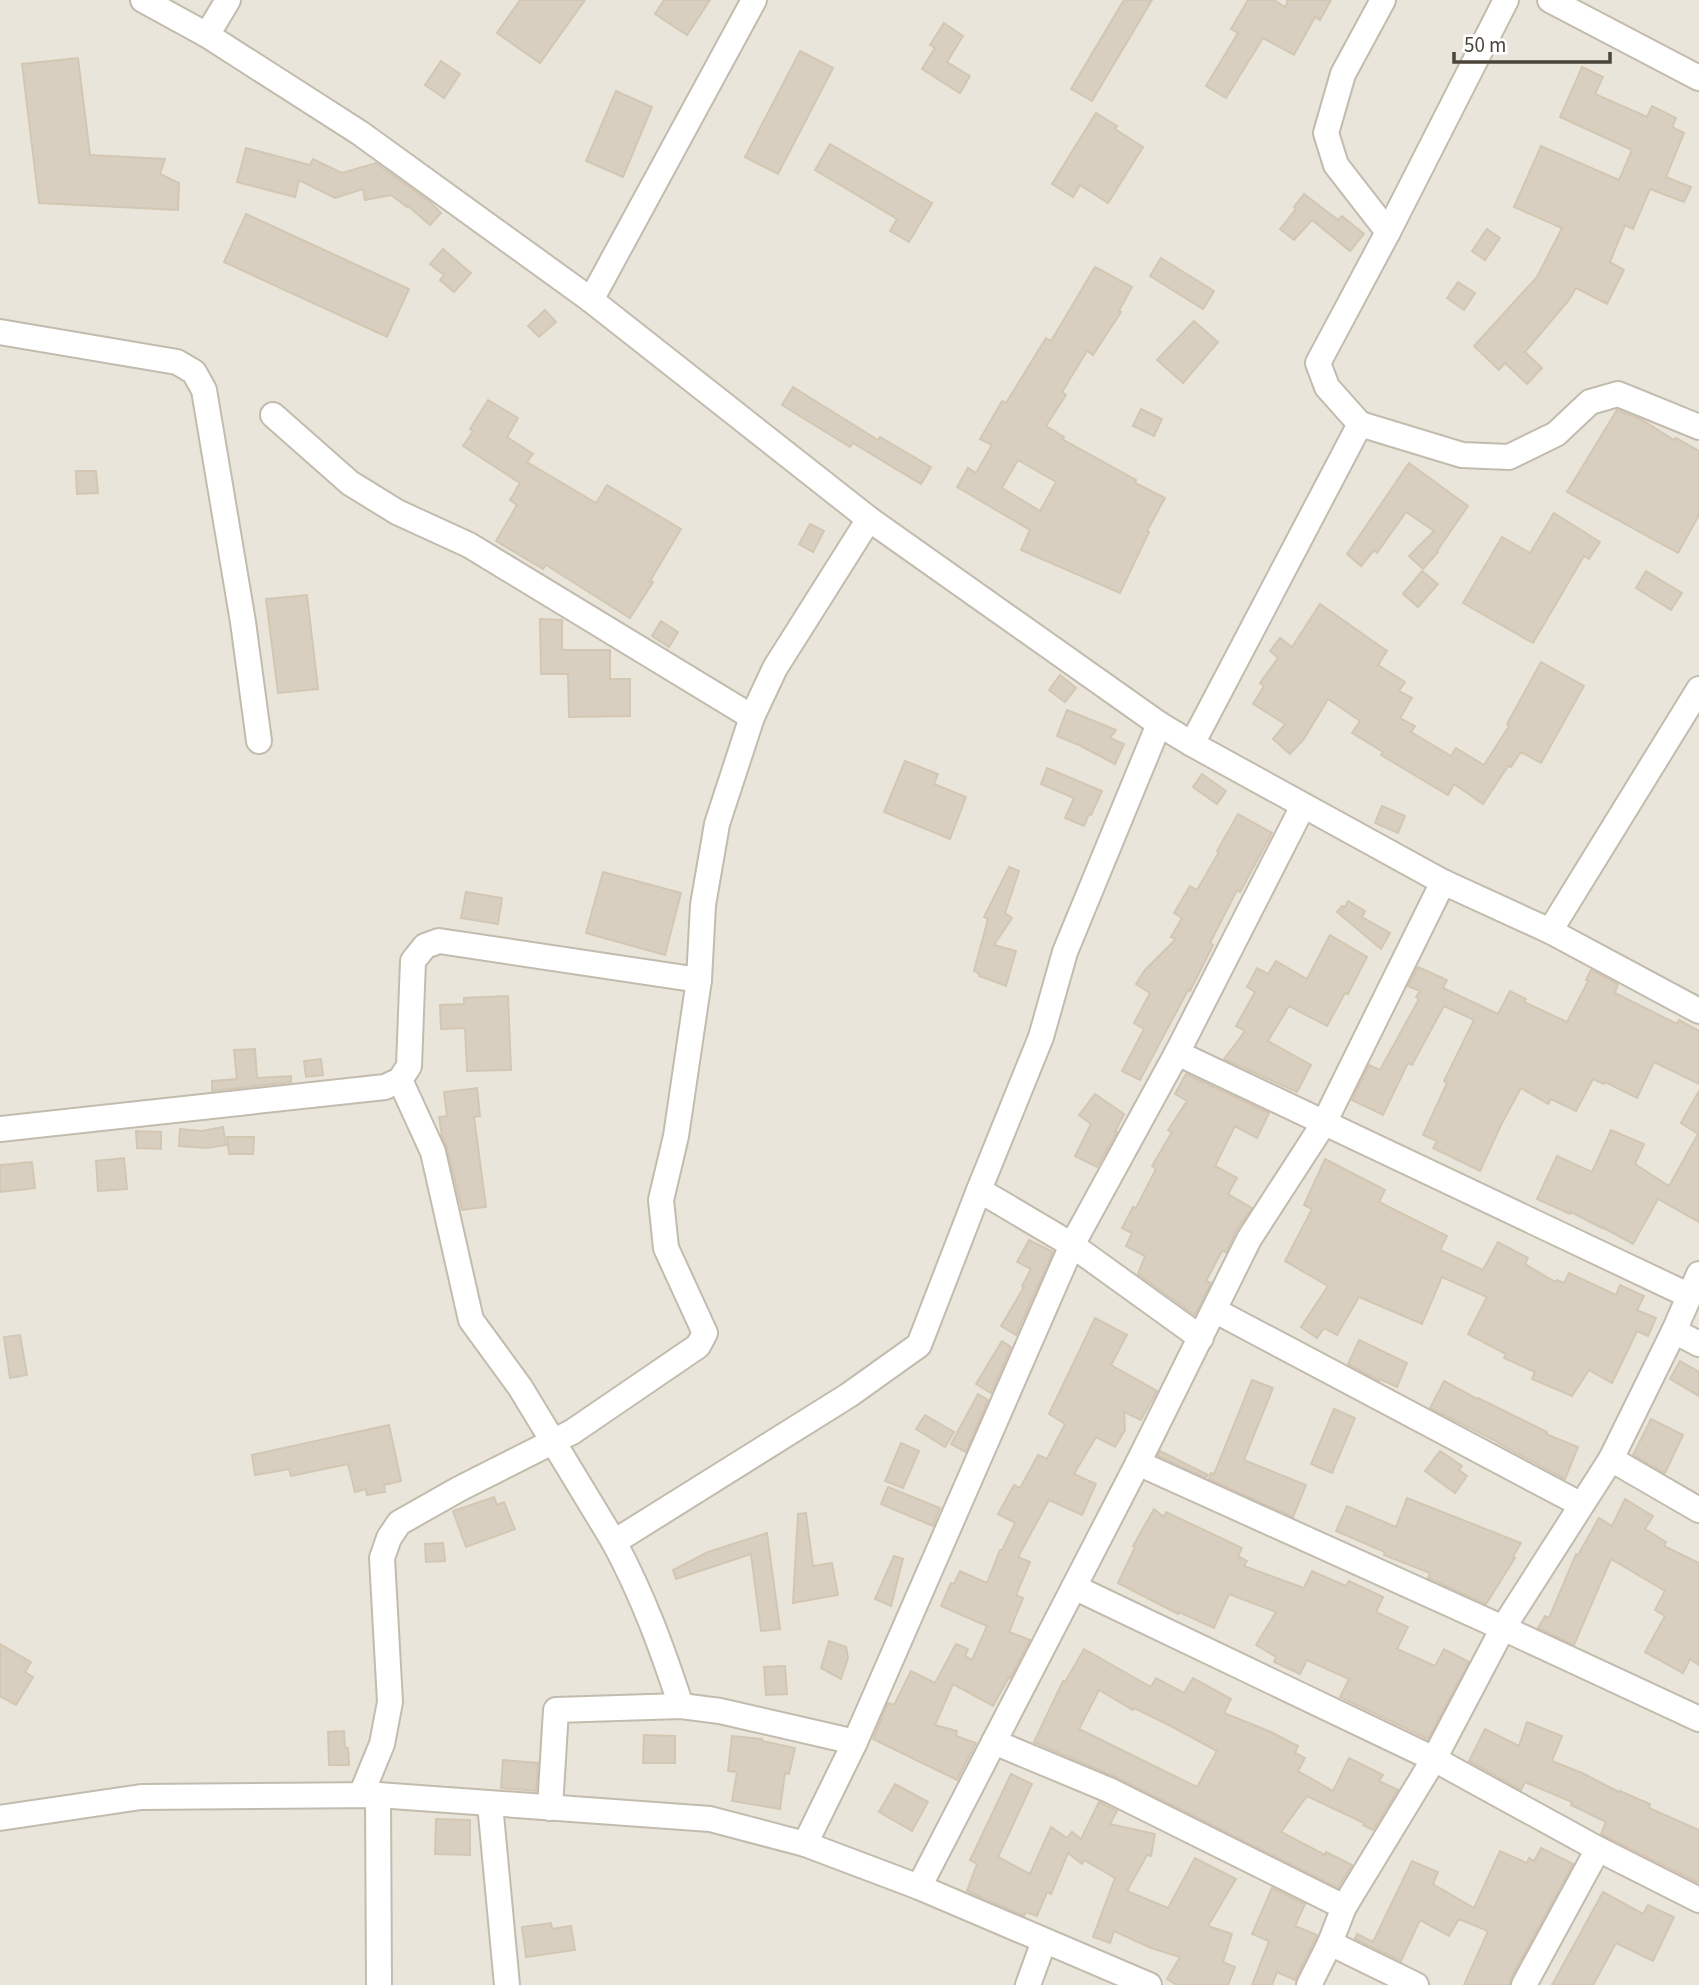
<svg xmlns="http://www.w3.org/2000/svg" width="1699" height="1985" font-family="'Source Sans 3',sans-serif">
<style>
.residential{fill:#eae5da}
.building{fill:#d8cfc1;stroke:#d3c7b4;stroke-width:2;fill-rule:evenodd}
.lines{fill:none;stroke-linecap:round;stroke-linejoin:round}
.street-casing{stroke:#c2bbae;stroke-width:28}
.street{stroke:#fff;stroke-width:24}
</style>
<rect width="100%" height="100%" fill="#f6f3ec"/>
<!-- residential -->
<rect class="residential" x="0" y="0" width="1699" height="1985"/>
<!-- building -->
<g class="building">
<path d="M520,0H585L540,63L497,33Z"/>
<path d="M664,0H710L687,35L655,14Z"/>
<path d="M1124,0H1152L1092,101L1071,89Z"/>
<path d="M1248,0H1274L1285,7L1288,1L1286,0H1331L1320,20L1315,17L1294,55L1263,38L1226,98L1206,86L1238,33L1231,29Z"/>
<path d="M944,23L963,36L947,62L970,76L960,93L922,69L935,48L930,45Z"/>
<path d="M800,51L833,68L778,174L745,157Z"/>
<path d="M78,58L90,155L165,159L160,174L179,183L178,210L39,203L22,64Z"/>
<path d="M441,61L460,74L444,98L425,85Z"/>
<path d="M1582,67L1603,77L1595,94L1647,117L1652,106L1676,118L1672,127L1684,133L1666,177L1691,187L1684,202L1650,189L1633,229L1625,225L1610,262L1624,270L1607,304L1576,288L1569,300L1525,352L1542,368L1527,384L1505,363L1499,370L1474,346L1537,277L1562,228L1514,207L1541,146L1619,180L1632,150L1560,117Z"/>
<path d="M616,91L652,107L623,177L586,161Z"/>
<path d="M1096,113L1117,126L1115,129L1143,147L1108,203L1080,185L1073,197L1052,184Z"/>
<path d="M830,144L932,203L909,242L890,231L897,219L815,170Z"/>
<path d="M246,148L310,165L313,159L342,173L376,163L430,202L441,213L430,225L408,206L407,207L391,195L365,200L363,189L335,198L299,180L295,197L237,182Z"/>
<path d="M1304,194L1338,220L1342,216L1364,234L1350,251L1312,220L1294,240L1280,229L1296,209L1294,207Z"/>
<path d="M246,214L409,289L387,337L224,262Z"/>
<path d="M1487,229L1500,238L1485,260L1472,251Z"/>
<path d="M443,249L471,273L454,292L440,280L444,275L430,264Z"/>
<path d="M1161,258L1214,291L1203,309L1150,276Z"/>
<path d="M1095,267L1132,287L1119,311L1121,312L1093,355L1087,351L1062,392L1066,395L1046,426L1064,437L1062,439L1136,480L1135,483L1165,498L1147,531L1149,532L1120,593L1021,550L1030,530L957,487L968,468L976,473L992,445L980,439L1002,401L1006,403L1046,338L1051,341ZM1018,460L1056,482L1040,511L1002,488Z"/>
<path d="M1458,282L1475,293L1464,310L1447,298Z"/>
<path d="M545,310L556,322L539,337L528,326Z"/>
<path d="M1194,321L1218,342L1183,383L1157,360Z"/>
<path d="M793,387L878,440L880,437L931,467L921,484L853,443L850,447L782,405Z"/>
<path d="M488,400L518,418L507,437L533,454L527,462L596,503L607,485L681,529L650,581L653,582L630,618L546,565L543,569L496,541L517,505L510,500L520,483L463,446L473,431L470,429Z"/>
<path d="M1141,409L1162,419L1154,436L1133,426Z"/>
<path d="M1617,410L1642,420L1674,440L1676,438L1699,451V515L1678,553L1567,492Z"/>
<path d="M1409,463L1468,506L1437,551L1438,552L1423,569L1409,556L1434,531L1406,512L1377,553L1374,550L1361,566L1347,554Z"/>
<path d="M76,471H96L98,493L77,494Z"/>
<path d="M1554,513L1600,542L1589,559L1584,556L1533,643L1463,603L1502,537L1530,553Z"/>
<path d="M810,524L824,531L813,552L799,544Z"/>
<path d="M1422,571L1438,584L1418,607L1403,594Z"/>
<path d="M1646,571L1682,593L1671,610L1636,588Z"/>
<path d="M307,595L318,689L278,693L266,599Z"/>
<path d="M1320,604L1387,651L1378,665L1405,682L1399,691L1412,698L1400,718L1415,726L1411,732L1451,756L1456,748L1484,765L1509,726L1507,724L1541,662L1584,686L1541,763L1521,752L1511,767L1508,766L1483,804L1454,784L1448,795L1381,755L1383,752L1352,733L1360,721L1328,699L1304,739L1290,754L1273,739L1285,724L1253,704L1264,686L1260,683L1278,658L1270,651L1280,638L1292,647Z"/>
<path d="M540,619L562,620V650H610V679H630V716L569,717L568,674H541Z"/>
<path d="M661,621L678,632L669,647L652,636Z"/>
<path d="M1060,675L1076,688L1065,702L1049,690Z"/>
<path d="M1067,710L1116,730L1110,738L1124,744L1115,764L1079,745L1057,736Z"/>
<path d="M905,761L938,774L934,784L966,797L950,839L884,812Z"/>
<path d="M1047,768L1102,791L1091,815L1089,814L1084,826L1065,818L1074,798L1041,784Z"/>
<path d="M1202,774L1226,791L1217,804L1193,787Z"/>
<path d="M1382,806L1405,816L1398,833L1375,823Z"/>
<path d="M1238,814L1272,833L1240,892L1237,890L1210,943L1213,945L1190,991L1188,990L1140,1080L1122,1071L1144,1029L1134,1023L1150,993L1136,984L1145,970L1176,939L1171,937L1182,918L1174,913L1190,886L1197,890L1219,852L1217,851Z"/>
<path d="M1009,867L1019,871L1005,913L1012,918L994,945L1016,951L1006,986L979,976L980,974L974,971L988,919L984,917Z"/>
<path d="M603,872L681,893L665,955L586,933Z"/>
<path d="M466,892L502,898L498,924L461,918Z"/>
<path d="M1348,901L1365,911L1362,917L1390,933L1381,949L1337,912L1342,906L1345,907Z"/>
<path d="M1330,935L1367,957L1348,994L1345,993L1327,1026L1289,1006L1268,1041L1311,1065L1297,1092L1224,1059L1245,1031L1236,1026L1255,992L1247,987L1257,968L1268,974L1276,961L1307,979Z"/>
<path d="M1418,967L1447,980L1443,988L1498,1014L1510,991L1526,999L1524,1002L1567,1022L1588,981L1586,980L1591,970L1618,984L1615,993L1677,1024L1679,1020L1699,1031V1084L1654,1062L1637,1098L1605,1082L1604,1084L1593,1079L1576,1111L1551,1099L1548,1104L1521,1088L1501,1125L1480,1171L1433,1148L1437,1141L1423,1135L1447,1083L1444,1081L1474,1020L1444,1006L1412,1065L1408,1063L1383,1115L1352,1100L1369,1065L1380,1070L1419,999L1416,997L1420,991L1408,986Z"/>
<path d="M508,996L511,1070L467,1071L465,1028L441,1029L440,1005L464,1004V998Z"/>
<path d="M255,1049L257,1078L291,1076V1082L212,1091V1081L237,1079L234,1050Z"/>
<path d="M321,1059L323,1075L306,1077L304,1061Z"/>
<path d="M1186,1074L1269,1113L1257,1138L1235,1126L1215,1166L1237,1178L1228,1194L1252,1208L1236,1231L1226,1252L1222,1251L1206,1281L1211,1283L1195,1315L1138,1274L1145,1256L1126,1246L1132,1233L1122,1228L1133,1207L1136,1208L1156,1169L1152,1166L1172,1132L1168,1130L1187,1101L1175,1094Z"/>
<path d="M477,1088L480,1116L474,1117L486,1207L462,1210L447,1148L442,1136L439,1117L447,1116L444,1092Z"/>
<path d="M1699,1091V1222L1658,1199L1633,1244L1602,1227V1228L1571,1212L1570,1214L1537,1199L1557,1156L1592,1172L1611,1130L1644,1144L1635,1164L1669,1186L1698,1134L1681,1123Z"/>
<path d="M1095,1094L1124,1114L1115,1132H1117L1097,1167L1075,1156L1091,1124L1079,1115Z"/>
<path d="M223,1127L226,1145L207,1148L179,1146L180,1129L202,1131Z"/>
<path d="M136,1131L161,1132V1149L137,1148Z"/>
<path d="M227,1137H254L253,1154H229Z"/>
<path d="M124,1158L127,1189L98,1191L96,1161Z"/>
<path d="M1325,1159L1385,1190L1379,1202L1447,1236L1440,1250L1483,1270L1498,1242L1528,1258L1525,1264L1555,1282L1557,1280L1564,1283L1569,1273L1616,1295L1620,1285L1644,1296L1637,1310L1656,1318L1648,1336L1637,1331L1612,1383L1589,1370L1572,1396L1532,1379L1535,1372L1504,1358L1506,1354L1468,1334L1487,1297L1442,1277L1422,1324L1359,1297L1337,1335L1324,1328L1317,1338L1301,1327L1328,1286L1285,1261L1312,1209L1304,1205Z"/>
<path d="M32,1162L35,1188L0,1192V1165Z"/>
<path d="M1029,1240L1053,1252L1016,1335L1001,1326L1024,1287L1022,1286L1031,1269L1017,1262Z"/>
<path d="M1095,1318L1127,1335L1111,1365L1157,1391L1141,1420L1124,1412L1125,1430L1115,1447L1096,1437L1074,1474L1096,1484L1082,1515L1049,1500L1018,1557L1030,1562L1016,1595L1023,1598L1009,1632L1030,1640L1010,1678L1009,1677L993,1706L953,1684L935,1725L957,1731L956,1736L976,1743L957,1780L873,1739L888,1703L894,1705L911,1671L935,1683L956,1644L968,1649L965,1656L972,1660L987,1626L941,1606L951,1583L954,1584L960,1571L987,1583L1000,1550H1002L1015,1523L998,1514L1014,1485L1020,1488L1038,1455L1047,1459L1065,1424L1049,1414Z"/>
<path d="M20,1335L27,1375L10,1378L4,1337Z"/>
<path d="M1359,1340L1407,1363L1397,1387L1380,1379L1379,1381L1348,1364Z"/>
<path d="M1002,1341L1011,1347L991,1393L976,1384Z"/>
<path d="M1680,1361L1699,1372V1396L1670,1379Z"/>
<path d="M1252,1380L1273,1388L1244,1460L1306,1485L1293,1517L1209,1479L1211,1473L1214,1474Z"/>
<path d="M1444,1381L1477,1399L1478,1398L1547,1432L1546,1434L1578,1447L1565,1479L1498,1443V1442L1430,1408Z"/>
<path d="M978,1394L988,1400L966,1452L951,1444Z"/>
<path d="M1334,1409L1355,1418L1332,1473L1311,1464Z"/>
<path d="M925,1415L954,1432L945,1447L916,1429Z"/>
<path d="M1651,1419L1683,1435L1665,1473L1633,1455Z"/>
<path d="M389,1425L401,1481L384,1485L385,1492L367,1495L366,1489L355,1492L348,1464L291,1476L289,1469L255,1475L252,1455Z"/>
<path d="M901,1443L919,1451L903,1488L885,1481Z"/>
<path d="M1160,1451L1208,1475L1206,1478L1158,1456Z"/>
<path d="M1440,1451L1462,1466L1459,1470L1467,1476L1455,1493L1425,1471Z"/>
<path d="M888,1487L940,1508L933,1526L881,1504Z"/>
<path d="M494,1497L497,1505L504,1502L515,1529L466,1547L453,1511Z"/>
<path d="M1407,1498L1521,1543L1513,1557L1515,1558L1486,1604L1428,1578L1430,1573L1384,1555L1385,1552L1336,1531L1347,1506L1396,1527Z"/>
<path d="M1625,1499L1653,1516L1645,1529L1666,1542L1664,1546L1699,1563V1665L1690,1659L1683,1673L1645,1652L1665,1616L1655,1610L1665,1591L1611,1559L1574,1645L1538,1628L1545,1616L1549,1618L1576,1554L1578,1555L1599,1518L1612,1526Z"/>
<path d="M1154,1509L1164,1517L1166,1512L1242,1548L1238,1556L1247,1561L1244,1566L1304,1588L1312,1571L1346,1586L1349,1581L1383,1597L1376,1612L1408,1627L1397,1649L1435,1666L1444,1649L1469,1662L1428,1739L1340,1697L1349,1679L1307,1660L1300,1674L1274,1662L1276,1657L1256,1645L1276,1612L1229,1594L1214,1628L1179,1612L1178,1614L1118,1583L1135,1547L1133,1546Z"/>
<path d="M806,1513L813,1566L832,1563L838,1595L793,1603L798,1514Z"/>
<path d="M767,1533L780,1629L761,1631L751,1554L676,1579L673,1570L708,1552Z"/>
<path d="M443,1543L445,1561L426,1562L425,1544Z"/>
<path d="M894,1556L903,1559L891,1606L875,1599Z"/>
<path d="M829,1641L846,1647L848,1658L841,1679L821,1668Z"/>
<path d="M0,1644L31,1662L25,1672L33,1677L16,1705L0,1696Z"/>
<path d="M1084,1649L1151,1687L1156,1678L1184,1693L1193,1678L1231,1699L1224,1713L1271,1732L1298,1746L1295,1753L1305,1758L1298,1771L1333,1791L1349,1758L1383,1775L1379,1781L1398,1790L1373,1830L1363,1825L1364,1823L1307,1796L1281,1832L1325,1855L1326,1852L1352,1865L1338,1888L1116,1777L1034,1742L1063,1681L1065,1682ZM1099,1690L1133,1710L1134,1708L1169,1725L1217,1751L1197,1787L1079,1729Z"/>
<path d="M785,1666L787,1694L766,1695L764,1667Z"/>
<path d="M1527,1722L1562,1736L1552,1761L1582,1773L1619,1792L1620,1791L1650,1804L1649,1808L1699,1830V1883L1601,1834L1606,1822L1571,1805L1572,1802L1525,1782L1521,1790L1469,1761L1485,1729L1519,1746Z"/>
<path d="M344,1731L345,1748H348L349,1765H329L328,1732Z"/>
<path d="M644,1735L675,1736V1763H643Z"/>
<path d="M732,1736L762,1739V1741L795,1748L789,1774L785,1773L780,1809L732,1801L737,1772L728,1771Z"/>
<path d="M503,1760L538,1763L536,1791L501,1788Z"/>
<path d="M1011,1774L1032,1784L998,1857L1030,1874L1051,1827L1067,1838L1072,1832L1081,1839L1099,1802L1117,1811L1110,1824L1155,1834L1151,1856L1147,1855L1127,1891L1168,1908L1195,1858L1236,1879L1208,1926L1232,1934L1223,1962L1235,1967L1228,1985H1177L1167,1979L1180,1957L1151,1948L1114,1931L1110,1943L1093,1937L1115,1878L1084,1860L1082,1864L1068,1853L1051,1894L1047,1892L1037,1916L1026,1912L1024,1916L967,1891L977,1864L970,1860Z"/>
<path d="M895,1784L928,1802L912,1831L879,1812Z"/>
<path d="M436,1819L470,1820V1855L435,1854Z"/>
<path d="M1541,1848L1573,1864L1511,1978L1509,1985H1464L1488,1931L1459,1919L1449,1936L1420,1920L1401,1961L1355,1939L1357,1934L1373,1942L1412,1861L1438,1872L1433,1884L1474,1908L1500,1851L1527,1863L1529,1858L1534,1861Z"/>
<path d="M1272,1888L1305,1904L1295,1926L1317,1935L1295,1980L1277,1972L1272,1985H1252L1269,1941L1252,1934Z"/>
<path d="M1603,1892L1643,1914L1648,1905L1674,1917L1653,1961L1616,1943L1593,1985H1552Z"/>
<path d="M551,1923L552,1929L571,1926L575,1950L526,1957L522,1927Z"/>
</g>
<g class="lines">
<!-- street casing -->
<g class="street-casing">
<g id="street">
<path d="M143,0L207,35L360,133L591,300L869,519L1159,724L1192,744L1443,882L1550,931L1699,689"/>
<path d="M1383,0L1343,74L1326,133L1336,165L1388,232"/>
<path d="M1550,0L1699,78"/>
<path d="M207,35L228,0"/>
<path d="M591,300L754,0"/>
<path d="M0,332L177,362L194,372L204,390L243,622L259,741"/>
<path d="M273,415L350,483L397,512L469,545L752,717"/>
<path d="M1360,424L1462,455L1509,457L1556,434L1590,402L1618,394L1699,427"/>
<path d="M1192,744L1360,424L1327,387L1318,363L1388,232L1506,0"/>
<path d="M1550,931L1699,1011"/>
<path d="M1177,1053L1690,1296"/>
<path d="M400,1080L433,1152L471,1320L520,1387L614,1542"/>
<path d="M0,1129L385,1087L400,1080L409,1066L413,961L425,946L439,941L699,980"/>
<path d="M979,1190L1072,1245L1201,1338"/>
<path d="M1699,1274L1674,1331L1611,1459L1503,1628L1699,1719"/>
<path d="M1214,1310L1580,1504"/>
<path d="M1674,1331L1699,1344"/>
<path d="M1611,1459L1699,1510"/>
<path d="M1138,1463L1503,1628L1434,1759L1344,1907L1330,1943L1309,1985"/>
<path d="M1074,1587L1434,1759L1598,1849L1699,1900"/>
<path d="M681,1706C662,1648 643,1596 614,1542L849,1395L919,1345L979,1190L1041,1037L1065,952L1159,724"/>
<path d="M994,1742L1109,1790L1344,1907"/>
<path d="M361,1795L382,1744L390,1702L382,1558L389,1538L399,1523L459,1489L572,1432L698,1346L705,1333L666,1248L661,1200L676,1136L699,980L703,905L717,824L752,717L775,668L869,519"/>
<path d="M378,1795L379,1985"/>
<path d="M490,1804L507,1985"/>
<path d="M550,1808L556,1710L681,1706L720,1711L855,1742"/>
<path d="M0,1818L141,1797L378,1795L710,1819L805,1844L919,1887"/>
<path d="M805,1844L855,1742L1072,1245L1177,1053L1303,806"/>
<path d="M1330,1943L1416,1985"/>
<path d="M1028,1985L1044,1941"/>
<path d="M1149,1985L919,1887L1138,1463L1249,1239L1324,1123L1443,882"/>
<path d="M1524,1985L1598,1849"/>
</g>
</g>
<!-- street -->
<use href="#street" class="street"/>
</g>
<!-- scale -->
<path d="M1454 52v10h156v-10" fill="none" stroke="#4b4439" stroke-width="3.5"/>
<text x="1464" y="52" font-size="21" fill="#4b4439" stroke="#ffffff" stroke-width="5" paint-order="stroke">50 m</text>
</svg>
